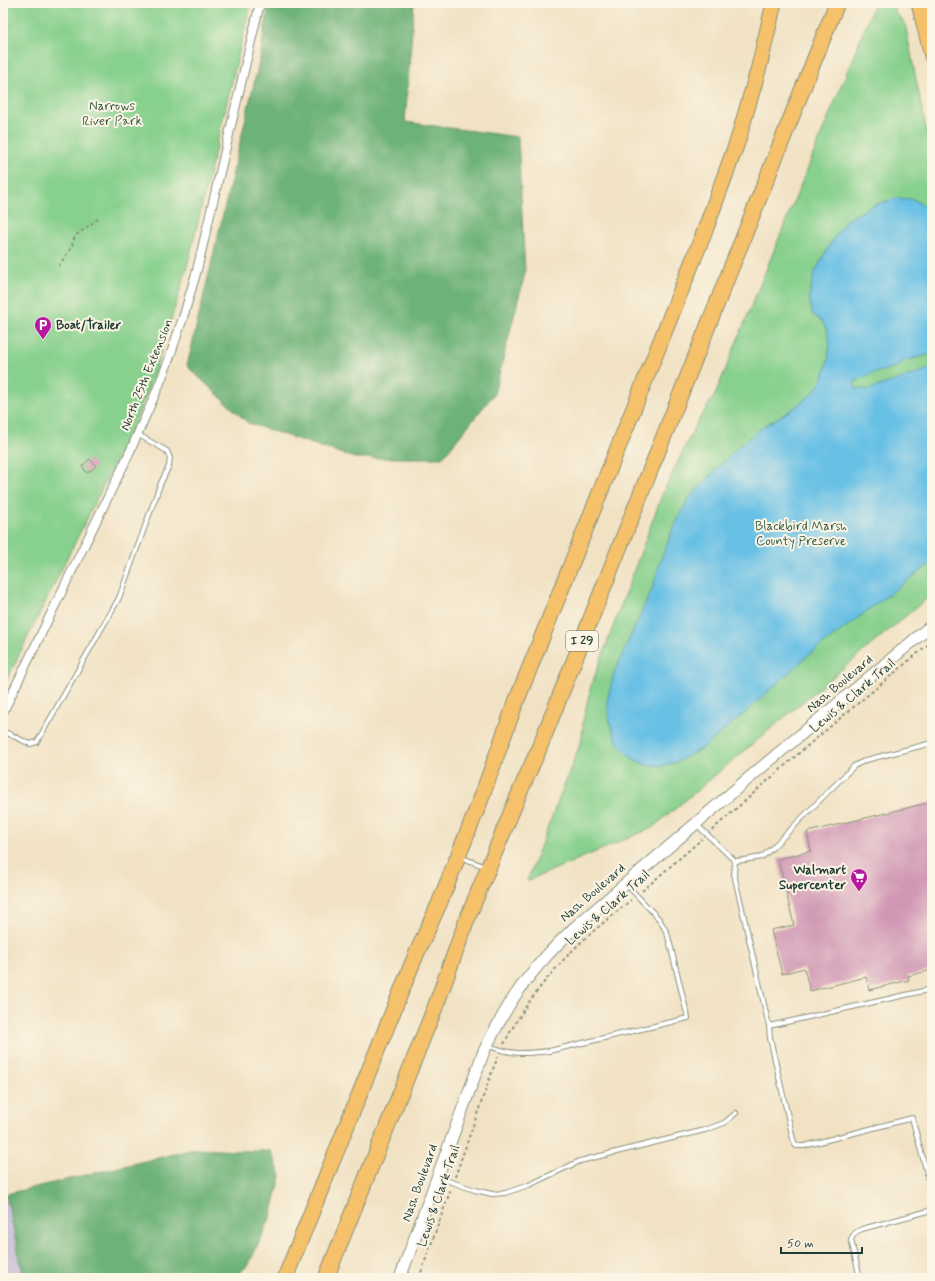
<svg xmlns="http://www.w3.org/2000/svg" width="935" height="1281" font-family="Mynerve,sans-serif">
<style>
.industrial{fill:#c9bfd7}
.green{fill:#87d08d;stroke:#538660}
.forest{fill:#6db278;stroke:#467856}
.water{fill:#68c0e5;stroke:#447e8c}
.building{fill:#d097b4}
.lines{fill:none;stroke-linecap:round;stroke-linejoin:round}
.service-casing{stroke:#88907c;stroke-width:6}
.minor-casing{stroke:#88907c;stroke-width:10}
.tertiary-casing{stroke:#88907c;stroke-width:13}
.motorway-casing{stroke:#88907c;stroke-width:17}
.path{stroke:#88907c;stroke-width:2;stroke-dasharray:3 3;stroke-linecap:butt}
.service{stroke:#fff;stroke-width:4}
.minor{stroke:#fff;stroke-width:8}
.tertiary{stroke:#fff;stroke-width:11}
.motorway{stroke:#f5c16b;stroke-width:15}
.labels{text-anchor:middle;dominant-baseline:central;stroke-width:4;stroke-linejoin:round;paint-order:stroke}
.shield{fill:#fcf5e5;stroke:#617469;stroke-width:1}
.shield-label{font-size:12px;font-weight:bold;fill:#1f3d34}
.park-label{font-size:13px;fill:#345a46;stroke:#fcf5e5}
.poi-label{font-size:13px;font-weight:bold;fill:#1f3d34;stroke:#fcf5e5;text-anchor:start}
.street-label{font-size:13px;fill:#1f3d34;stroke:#fcf5e5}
</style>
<rect width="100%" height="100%" fill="#fcf5e5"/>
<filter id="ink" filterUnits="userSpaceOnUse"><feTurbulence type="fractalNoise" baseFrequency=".025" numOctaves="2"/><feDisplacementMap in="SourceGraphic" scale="8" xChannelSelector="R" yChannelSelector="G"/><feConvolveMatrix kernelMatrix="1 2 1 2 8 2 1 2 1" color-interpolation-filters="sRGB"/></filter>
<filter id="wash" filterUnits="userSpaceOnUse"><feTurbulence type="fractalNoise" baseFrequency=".012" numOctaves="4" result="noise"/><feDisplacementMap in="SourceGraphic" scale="16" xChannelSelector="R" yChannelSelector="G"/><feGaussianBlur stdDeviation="0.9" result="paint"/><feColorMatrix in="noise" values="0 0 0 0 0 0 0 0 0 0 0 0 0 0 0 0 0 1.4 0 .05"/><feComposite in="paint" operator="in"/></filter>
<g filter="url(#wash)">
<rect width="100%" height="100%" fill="#f1e2c4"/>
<!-- industrial -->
<path class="industrial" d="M6,1194L24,1278H3V1195Z"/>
<!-- green -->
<g class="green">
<path d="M3,3H251L186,271L153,377L135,422L3,687Z"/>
<path d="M875,3H893L896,14L899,16L905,24L932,158V594L652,828L527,881L582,739L583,721L591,686L662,495L696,424L715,395Z"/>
</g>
<!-- forest -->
<g class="forest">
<path d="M269,3H414L405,122L518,137L525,273L494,394L442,458H355L248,423L187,366L260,58Z"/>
<path d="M195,1149L239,1151H271L281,1176L271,1216L249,1264L235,1278H24L6,1194Z"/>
</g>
<!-- water -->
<path class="water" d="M896,198L913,199L926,207L932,215V354L904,361L897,367L871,374L854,382L856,389L860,388L867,390L932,368V562L806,657L747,711L704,747L677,762L662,766L646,765L633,759L618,744L610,723L607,701L614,673L630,637L652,590L660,562L673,529L689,498L739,446L764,426L794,408L812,394L822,380L828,361L830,343L827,330L822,321L813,315L809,297L814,274L830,244L847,219L874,205Z"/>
<g id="blocks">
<!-- building -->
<g class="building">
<path d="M90,459L96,466L87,473L82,466Z"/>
<path d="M932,802V970L908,976L909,980L869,990L866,977L810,991L804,968L782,974L771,930L794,925L778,859L811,851L807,832Z"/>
</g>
</g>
</g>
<g filter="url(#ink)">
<use href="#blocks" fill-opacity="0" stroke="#88907c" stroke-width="1"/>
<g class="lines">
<!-- service casing -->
<g class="service-casing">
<g id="service">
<path d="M3,731L30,744L37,742L119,598L160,485L169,466L170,458L167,451L137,434"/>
<path d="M696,824L735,861L734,874L769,1026L932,989"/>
<path d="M460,857L486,867"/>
<path d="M735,861L744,860L762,857L773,847L854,766L866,760L932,743"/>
<path d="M769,1026L770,1038L793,1139L796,1146H804L912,1118L932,1192"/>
<path d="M487,1045C511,1055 524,1054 549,1051L688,1018L670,944L667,933L659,919L626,884"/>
<path d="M437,1177L475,1190L492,1194L505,1193L529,1185L580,1161L705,1130L724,1123L736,1113"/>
<path d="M860,1278L851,1240C853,1234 856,1231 862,1229L932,1210"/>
</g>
</g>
<!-- minor casing -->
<g class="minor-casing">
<path id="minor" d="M3,712L128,456L157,390L167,365L183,318L197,270L260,3"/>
</g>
<!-- tertiary casing -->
<g class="tertiary-casing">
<path id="tertiary" d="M400,1278L484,1051C495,1030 505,1009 519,990C535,967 554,947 574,928L756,772L932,625"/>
</g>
<!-- motorway casing -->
<g class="motorway-casing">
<g id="motorway">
<path d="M919,3L932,56"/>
<path d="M285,1278L415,957L439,904L479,804L514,707L704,233L738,140L759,67L774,3"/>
<path d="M326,1278L436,1005L468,917L521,789L538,751L837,3"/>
</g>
</g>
<!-- path -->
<g class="path">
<path d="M59,266L71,248L75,236L99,218"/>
<path d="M712,830L806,747L930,643"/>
<path d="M642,891L702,839"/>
<path d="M504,1044C520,1011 547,976 573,950C591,932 612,916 631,900"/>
<path d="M455,1177L493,1069L498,1057"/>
<path d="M419,1278L451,1189"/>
</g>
<!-- service -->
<use href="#service" class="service"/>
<!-- minor -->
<use href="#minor" class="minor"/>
<!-- tertiary -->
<use href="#tertiary" class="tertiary"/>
<!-- motorway -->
<use href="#motorway" class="motorway"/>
</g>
</g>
<!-- icons -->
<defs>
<g id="parking-pin" transform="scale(0.9)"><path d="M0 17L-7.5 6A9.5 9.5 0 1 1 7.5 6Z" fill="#b5179e" stroke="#fcf5e5"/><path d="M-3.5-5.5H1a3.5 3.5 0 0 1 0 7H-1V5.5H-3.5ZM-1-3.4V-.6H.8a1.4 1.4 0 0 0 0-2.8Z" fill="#fff"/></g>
<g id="supermarket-pin" transform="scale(0.9)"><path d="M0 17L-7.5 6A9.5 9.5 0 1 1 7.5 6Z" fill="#b5179e" stroke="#fcf5e5"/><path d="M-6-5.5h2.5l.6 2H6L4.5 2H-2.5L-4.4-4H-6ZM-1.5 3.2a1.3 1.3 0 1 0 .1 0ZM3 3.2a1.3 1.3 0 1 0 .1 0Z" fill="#fff"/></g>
</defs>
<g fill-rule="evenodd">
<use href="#parking-pin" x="43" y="325"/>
<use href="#supermarket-pin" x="859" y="877"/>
</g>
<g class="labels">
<!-- shield labels -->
<rect class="shield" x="566" y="631" width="32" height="20" rx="3"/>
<g class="shield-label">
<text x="582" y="641">I 29</text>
</g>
<!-- park labels -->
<g class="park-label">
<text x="112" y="106">Narrows<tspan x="112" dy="15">River Park</tspan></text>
<text x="801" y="526">Blackbird Marsh<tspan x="801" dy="15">County Preserve</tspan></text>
</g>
<!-- poi labels -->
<g class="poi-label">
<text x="56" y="325">Boat/Trailer</text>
<text x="846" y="870" text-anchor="end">Walmart<tspan x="846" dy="15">Supercenter</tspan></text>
</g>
<!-- street labels -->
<g class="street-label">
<text transform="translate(147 375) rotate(-68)">North 25th Extension</text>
<text transform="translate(840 684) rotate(-40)">Nash Boulevard</text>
<text transform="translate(853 696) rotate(-40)">Lewis &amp; Clark Trail</text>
<text transform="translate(593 893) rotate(-41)">Nash Boulevard</text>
<text transform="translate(608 908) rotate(-41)">Lewis &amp; Clark Trail</text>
<text transform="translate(420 1183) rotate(-70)">Nash Boulevard</text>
<text transform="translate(439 1196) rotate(-71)">Lewis &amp; Clark Trail</text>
</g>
</g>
<!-- margin -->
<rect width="935" height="1281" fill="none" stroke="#fcf5e5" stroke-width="16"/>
<!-- scale -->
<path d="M781 1247v6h81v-6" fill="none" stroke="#1f3d34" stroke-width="2"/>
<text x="787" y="1247" font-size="12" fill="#1f3d34" stroke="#fcf5e5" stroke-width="3" paint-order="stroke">50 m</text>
</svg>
